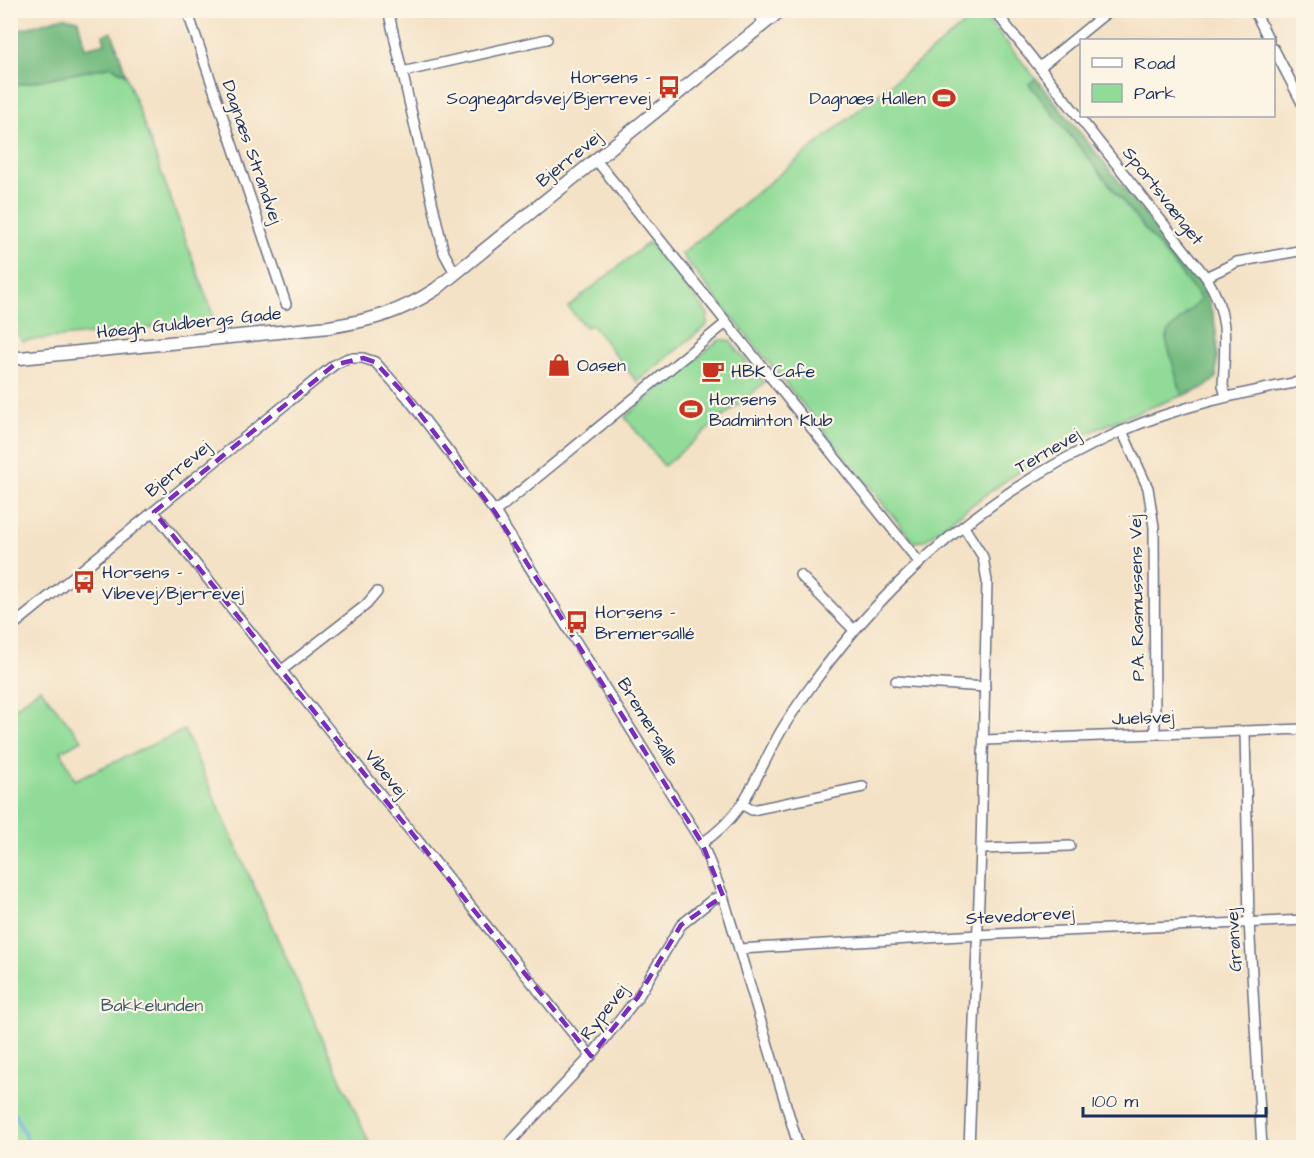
<svg xmlns="http://www.w3.org/2000/svg" width="1314" height="1158" font-family="'Architects Daughter',sans-serif">
<style>
.green{fill:#90db97;stroke:#56857a;stroke-width:1.5}
.forest{fill:#74bb80;stroke:#48756f;stroke-width:1.5}
.lines{fill:none;stroke-linecap:round;stroke-linejoin:round}
.stream{stroke:#63aedc;stroke-width:4}
.minor-casing{stroke:#676e82;stroke-width:12}
.tertiary-casing{stroke:#676e82;stroke-width:15}
.minor{stroke:#fff;stroke-width:9}
.tertiary{stroke:#fff;stroke-width:12}
.marked{fill:none;stroke:#7b2cbf;stroke-width:4.5;stroke-dasharray:12 8;stroke-linejoin:round}
.labels{text-anchor:middle;dominant-baseline:central;stroke-width:4.5;stroke-linejoin:round;paint-order:stroke}
.poi-label{font-size:18px;fill:#1b2f5e;stroke:#fcf5e5;text-anchor:start}
.street-label{font-size:18px;fill:#1b2f5e;stroke:#fcf5e5}
.park-label{font-size:18px;fill:#385a6c;stroke:#fcf5e5}
</style>
<rect width="100%" height="100%" fill="#fcf5e5"/>
<filter id="ink" filterUnits="userSpaceOnUse"><feTurbulence type="fractalNoise" baseFrequency=".0167" numOctaves="2"/><feDisplacementMap in="SourceGraphic" scale="12" xChannelSelector="R" yChannelSelector="G"/><feConvolveMatrix kernelMatrix="1 2 1 2 8 2 1 2 1" color-interpolation-filters="sRGB"/></filter>
<filter id="wash" filterUnits="userSpaceOnUse"><feTurbulence type="fractalNoise" baseFrequency=".008" numOctaves="4" result="noise"/><feDisplacementMap in="SourceGraphic" scale="24" xChannelSelector="R" yChannelSelector="G"/><feGaussianBlur stdDeviation="1.35" result="paint"/><feColorMatrix in="noise" values="0 0 0 0 0 0 0 0 0 0 0 0 0 0 0 0 0 1.4 0 .05"/><feComposite in="paint" operator="in"/></filter>
<g filter="url(#wash)">
<rect width="100%" height="100%" fill="#f4e2c6"/>
<!-- green -->
<g class="green">
<path d="M981,11L1198,280C1218,315 1218,338 1216,378L1205,387C1152,407 1098,425 1048,454C1004,479 964,511 924,541L914,542L681,254Z"/>
<path d="M112,66L126,75L215,321L22,341L17,334L10,307V86Z"/>
<path d="M649,242L708,314L707,325L637,382L592,325L585,327L568,307Z"/>
<path d="M719,340H729L764,383L664,466L625,417Z"/>
<path d="M40,688L82,740L61,751L75,780L184,730L371,1147H11V711Z"/>
</g>
<!-- forest -->
<g class="forest">
<path d="M64,17L78,20L85,48L105,43L103,35L112,32L126,75L112,66L11,86V32Z"/>
<path d="M1036,78L1198,280C1218,315 1218,338 1216,378L1205,387L1182,396L1166,340L1169,331L1201,299L1029,84Z"/>
</g>
<g class="lines">
<!-- stream -->
<path class="stream" d="M10,1104L31,1148"/>
</g>
</g>
<g filter="url(#ink)">
<g class="lines">
<!-- minor casing -->
<g class="minor-casing">
<g id="minor">
<path d="M187,10L286,304"/>
<path d="M388,10L444,253L455,273"/>
<path d="M755,10L765,23"/>
<path d="M994,10L1206,277C1230,315 1225,343 1223,386L1226,396"/>
<path d="M1254,10L1269,40"/>
<path d="M1274,49L1304,107"/>
<path d="M1040,67L1110,10"/>
<path d="M402,72L547,39"/>
<path d="M596,160L919,562"/>
<path d="M1206,277L1237,262L1304,250"/>
<path d="M1122,431L1148,488L1154,527L1155,734"/>
<path d="M154,512L591,1056"/>
<path d="M495,512L726,323"/>
<path d="M964,527L983,557L987,581L981,849L969,1148"/>
<path d="M800,575L854,630"/>
<path d="M10,628L334,365L348,358H363L375,362L407,397L495,512L702,843L723,896L799,1148"/>
<path d="M282,670L366,605L377,592"/>
<path d="M896,681L985,687"/>
<path d="M1245,731L1249,921L1262,1148"/>
<path d="M984,740L1304,729"/>
<path d="M743,805L752,810L863,787"/>
<path d="M702,843C743,816 753,783 775,742C785,722 799,703 812,685C889,576 998,485 1120,432C1179,406 1241,393 1304,381"/>
<path d="M981,849L1070,846"/>
<path d="M739,949L978,935L1304,920"/>
<path d="M505,1148L591,1056L638,997L681,925L713,899L723,896"/>
</g>
</g>
<!-- tertiary casing -->
<g class="tertiary-casing">
<path id="tertiary" d="M10,359L329,327C372,320 400,313 436,289L781,10"/>
</g>
<!-- minor -->
<use href="#minor" class="minor"/>
<!-- tertiary -->
<use href="#tertiary" class="tertiary"/>
</g>
</g>
<!-- marked area -->
<path class="marked" d="M363,358L375,362L407,397L495,512L702,843L723,896L681,925L638,997L591,1056L154,512L334,365Z"/>
<!-- icons -->
<defs>
<g id="bus-bare" transform="scale(1.8)"><path d="M-5-6H5V4H4V6H2V4H-2V6H-4V4H-5ZM-3.5-4V0h7V-4ZM-3.5 1.2v1.5H-2V1.2ZM2 1.2v1.5H3.5V1.2Z" fill="#c8321e" stroke="#fcf5e5" stroke-width="2.5" paint-order="stroke"/></g>
<g id="stadium-bare" transform="scale(1.8)"><path d="M0-5a6.5 5 0 1 0 0 10a6.5 5 0 1 0 0-10ZM-3.5-1.8h7v3.6h-7Z" fill="#c8321e" stroke="#fcf5e5" stroke-width="2.5" paint-order="stroke"/></g>
<g id="shop-bare" transform="scale(1.8)"><path d="M-5-2.5h2.3a2.7 3.5 0 0 1 5.4 0H5L5.5 6h-11ZM-1.5-2.5h3a1.5 2.3 0 0 0-3 0Z" fill="#c8321e" stroke="#fcf5e5" stroke-width="2.5" paint-order="stroke"/></g>
<g id="cafe-bare" transform="scale(1.8)"><path d="M-5.5-4.5H6V0H3Q3 3.5 0 3.5H-2.5Q-5.5 3.5-5.5 0ZM3-3.2v2h1.7v-2ZM-6 4.5H4V6H-6Z" fill="#c8321e" stroke="#fcf5e5" stroke-width="2.5" paint-order="stroke"/></g>
</defs>
<g fill-rule="evenodd">
<use href="#bus-bare" x="669" y="87"/>
<use href="#stadium-bare" x="944" y="98"/>
<use href="#shop-bare" x="559" y="365"/>
<use href="#cafe-bare" x="713" y="371"/>
<use href="#stadium-bare" x="691" y="409"/>
<use href="#bus-bare" x="84" y="582"/>
<use href="#bus-bare" x="577" y="622"/>
</g>
<g class="labels">
<!-- poi labels -->
<g class="poi-label">
<text x="651" y="77" text-anchor="end">Horsens -<tspan x="651" dy="21">Sognegårdsvej/Bjerrevej</tspan></text>
<text x="926" y="98" text-anchor="end">Dagnæs Hallen</text>
<text x="577" y="365">Oasen</text>
<text x="731" y="371">HBK Cafe</text>
<text x="709" y="399">Horsens<tspan x="709" dy="21">Badminton Klub</tspan></text>
<text x="102" y="572">Horsens -<tspan x="102" dy="21">Vibevej/Bjerrevej</tspan></text>
<text x="595" y="612">Horsens -<tspan x="595" dy="21">Bremersallé</tspan></text>
</g>
<!-- street labels -->
<g class="street-label">
<text transform="translate(252 152) rotate(71)">Dagnæs Strandvej</text>
<text transform="translate(569 159) rotate(-39)">Bjerrevej</text>
<text transform="translate(1163 196) rotate(52)">Sportsvænget</text>
<text transform="translate(189 323) rotate(-6)">Høegh Guldbergs Gade</text>
<text transform="translate(1048 451) rotate(-30)">Ternevej</text>
<text transform="translate(178 469) rotate(-39)">Bjerrevej</text>
<text transform="translate(1137 598) rotate(-91)">P.A. Rasmussens Vej</text>
<text transform="translate(1143 718) rotate(-2)">Juelsvej</text>
<text transform="translate(648 722) rotate(58)">Bremersalle</text>
<text transform="translate(386 774) rotate(51)">Vibevej</text>
<text transform="translate(1020 916) rotate(-3)">Stevedorevej</text>
<text transform="translate(1234 940) rotate(-93)">Grønvej</text>
<text transform="translate(604 1012) rotate(-52)">Rypevej</text>
</g>
<!-- park labels -->
<g class="park-label">
<text x="152" y="1005">Bakkelunden</text>
</g>
</g>
<!-- margin -->
<rect width="1314" height="1158" fill="none" stroke="#fcf5e5" stroke-width="36"/>
<!-- legend -->
<rect x="1080" y="39" width="195" height="78" fill="#fcf5e5" stroke="#a2a6af" stroke-width="1.5"/>
<rect x="1092" y="58" width="30" height="9" fill="#ffffff" stroke="#a2a6af" stroke-width="1.5"/>
<text x="1134" y="69" font-size="18" fill="#1b2f5e">Road</text>
<rect x="1092" y="84" width="30" height="18" fill="#90db97" stroke="#a2a6af" stroke-width="1.5"/>
<text x="1134" y="99" font-size="18" fill="#1b2f5e">Park</text>
<!-- scale -->
<path d="M1083 1107v9h183v-9" fill="none" stroke="#1b2f5e" stroke-width="3"/>
<text x="1092" y="1107" font-size="18" fill="#1b2f5e" stroke="#fcf5e5" stroke-width="4.5" paint-order="stroke">100 m</text>
</svg>
